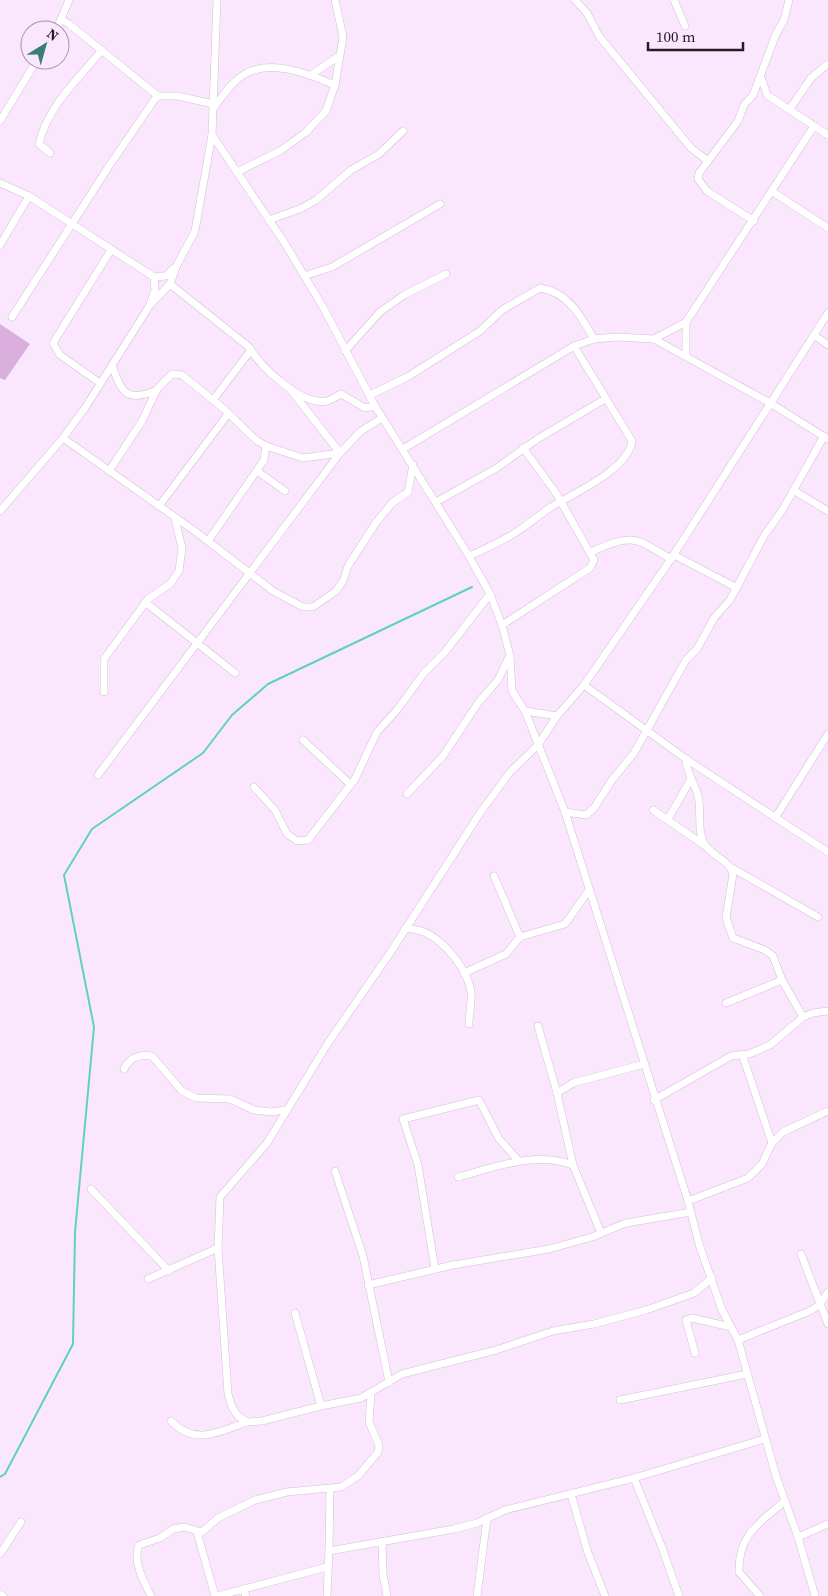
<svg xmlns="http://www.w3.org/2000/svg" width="828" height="1596" font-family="'Source Serif 4',serif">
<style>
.green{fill:#daafde}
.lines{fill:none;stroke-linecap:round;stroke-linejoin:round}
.stream{stroke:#5fd1c1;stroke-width:2}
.minor-casing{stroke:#d5bdd7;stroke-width:8}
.minor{stroke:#fff;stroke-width:7}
</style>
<rect width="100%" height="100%" fill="#fbe7fd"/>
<!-- green -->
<path class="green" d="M0,324L30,344L5,380L0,378Z"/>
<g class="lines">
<!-- stream -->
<path class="stream" d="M0,1477L5,1474L73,1344L75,1232L94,1027L64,875L92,829L203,753L232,715L268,684L472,587"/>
<!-- minor casing -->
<g class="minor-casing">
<g id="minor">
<path d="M575,0L587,13L599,36L691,148L708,161"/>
<path d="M674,0L685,26"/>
<path d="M61,19L69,0"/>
<path d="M56,30L61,19L69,24L158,96"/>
<path d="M311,75L339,56"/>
<path d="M761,77L767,95L828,135"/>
<path d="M213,108C223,96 232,81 245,74C272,58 310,75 335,85"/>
<path d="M789,110L811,78L828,64"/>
<path d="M0,121L37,60"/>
<path d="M212,135L284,242L323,307L375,406L469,556L490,594L502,625L510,656L512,691L525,711L565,812L688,1201L699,1244L722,1310L738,1340L776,1476L798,1537L815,1596"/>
<path d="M50,153L39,144C47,107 79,78 102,50"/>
<path d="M237,172L280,151L305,133L326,111L335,85L343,37L335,0"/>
<path d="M0,183L29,196L154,277L166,276L174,268"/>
<path d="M773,192L828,228"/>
<path d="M269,220L302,208L316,200L351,170L379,154L403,131"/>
<path d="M754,221L707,191L698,179L699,173L738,121L744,105L753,95L776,34L784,20L789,0"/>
<path d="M0,245L29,196"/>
<path d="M304,276L332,267L440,204"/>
<path d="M170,284L249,347C260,367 302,406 327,401C331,400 336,396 341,394L365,408L375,406"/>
<path d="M150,304L155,290L154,277"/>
<path d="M12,317L111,163L155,99L158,96H178L213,104"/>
<path d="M814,335L828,345"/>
<path d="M654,339L686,322L814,126"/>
<path d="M345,351L380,312L404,295L446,274"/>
<path d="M686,356V322"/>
<path d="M112,365C121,393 127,403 157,390"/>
<path d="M100,383L60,355L53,343L111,250"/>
<path d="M370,395L409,376L480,331L502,310L540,288C568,292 581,316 594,339"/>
<path d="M213,400L251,350"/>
<path d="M63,438L196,532L273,591L303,607H313L336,591L343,581L348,566L375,524L392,503L408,492L413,465"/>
<path d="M403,449L574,346L594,339L616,337L654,339L770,403L828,439"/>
<path d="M109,471L142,421L157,389L172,374L182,375L224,409L256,440L266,446L303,458L340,453L361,431L382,418"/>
<path d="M257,471L285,491"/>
<path d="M793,490L828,511"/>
<path d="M436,502L495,469L539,438L605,399"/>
<path d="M159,506L228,414"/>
<path d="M0,511L63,438L85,408L150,305L170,284L177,265L195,231L212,135L217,0"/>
<path d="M208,541L264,460L266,446"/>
<path d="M591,552C632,534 633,536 671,559"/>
<path d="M674,555L737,588"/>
<path d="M469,556C483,550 497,543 510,536C525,528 537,516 551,507C574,493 628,470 632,441L574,346"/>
<path d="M145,602L235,673"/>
<path d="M502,625L590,568L594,560L556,493L523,448"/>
<path d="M584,685L686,759L828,852"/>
<path d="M104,692V659L148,599L170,584L179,571L182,548L175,519"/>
<path d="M525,711L557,716"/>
<path d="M303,740L350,784"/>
<path d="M686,759C686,773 695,783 698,796C702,811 696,834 706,846C714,857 730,861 733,874L726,918L733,938L765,950L773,956L782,980L803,1017"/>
<path d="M98,775L340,453L290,389"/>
<path d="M254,787L275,810L287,834L297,841L308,840L355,779L377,732L397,710L424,673L445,652L490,594"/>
<path d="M407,794L443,756L478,703L498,680L508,659"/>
<path d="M653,810L704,845"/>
<path d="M565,812L586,815L594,808L612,780L634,753L686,660L697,649L714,618L730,600L764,536L783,509L824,436"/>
<path d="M775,818L828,734"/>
<path d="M668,819L691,779"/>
<path d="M732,868L818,917"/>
<path d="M494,876L520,937"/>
<path d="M405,928C411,929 419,930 424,932C445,941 468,970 471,992C472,1002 469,1014 469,1024"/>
<path d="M464,973L506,954L520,937L565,924L589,890"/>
<path d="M726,1003L782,980"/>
<path d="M538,1026L557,1093"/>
<path d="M742,1054L772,1143"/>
<path d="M124,1069C130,1057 139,1054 152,1056L182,1091L196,1098L230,1099L254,1110L271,1112L286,1110"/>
<path d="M654,1100L731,1056L749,1054L770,1045L803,1017L813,1013L828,1011"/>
<path d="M335,1171L363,1256L389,1382"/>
<path d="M458,1177C496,1167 535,1151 573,1165"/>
<path d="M91,1189L169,1271"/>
<path d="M688,1201L748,1178L762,1164L772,1143L783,1132L828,1111"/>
<path d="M601,1233L573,1165L557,1093L573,1083L644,1064"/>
<path d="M801,1254L828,1324"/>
<path d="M435,1269L418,1165L403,1119L479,1100L499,1139L518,1160"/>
<path d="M712,1278L694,1293L646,1310L594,1324L553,1331L496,1350L402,1374L361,1398L321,1406L262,1421L247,1422L238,1416L232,1407L228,1394L218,1248L220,1197L267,1143L328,1043L392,950L480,813L510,772L538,745L557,716L584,685L671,559L828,313"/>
<path d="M148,1279L218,1248"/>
<path d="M368,1285L453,1265L549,1249L592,1237L626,1223L691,1212"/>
<path d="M295,1313L321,1406"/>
<path d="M738,1340L810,1311L820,1304L828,1292"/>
<path d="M695,1353L686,1320L692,1318L731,1327"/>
<path d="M620,1400L747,1374"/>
<path d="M171,1421C195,1446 219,1432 247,1422"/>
<path d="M634,1478L661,1545L679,1596"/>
<path d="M571,1494L587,1550L605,1596"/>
<path d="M197,1532L215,1596"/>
<path d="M798,1537L828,1524"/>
<path d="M382,1542L383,1574L387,1596"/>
<path d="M329,1551L330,1489"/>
<path d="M0,1554L21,1522"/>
<path d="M243,1589L246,1596"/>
<path d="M0,1594L3,1596"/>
<path d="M151,1596C144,1582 132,1561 139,1545L160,1538L173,1529L184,1527L202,1532L218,1518L255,1500L287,1492L341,1487L358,1476L378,1452L379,1445L369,1422L371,1394"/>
<path d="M218,1596L327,1567"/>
<path d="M327,1596L329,1551L454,1529L477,1523L505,1510L634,1478L764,1439"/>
<path d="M477,1596L487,1518"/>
<path d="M760,1596L739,1572C738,1535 759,1523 785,1501"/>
</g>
</g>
<!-- minor -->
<use href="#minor" class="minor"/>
</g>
<!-- north arrow -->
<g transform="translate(45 45) rotate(37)"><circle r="24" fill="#fbe7fd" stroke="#a596a7"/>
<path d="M0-4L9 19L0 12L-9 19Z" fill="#387e74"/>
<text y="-8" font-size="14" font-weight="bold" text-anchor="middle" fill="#251c26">N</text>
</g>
<!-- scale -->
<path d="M648 42v8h95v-8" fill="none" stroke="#251c26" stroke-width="2.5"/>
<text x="656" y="42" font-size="15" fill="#251c26" stroke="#fbe7fd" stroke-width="4" paint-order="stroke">100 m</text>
</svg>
